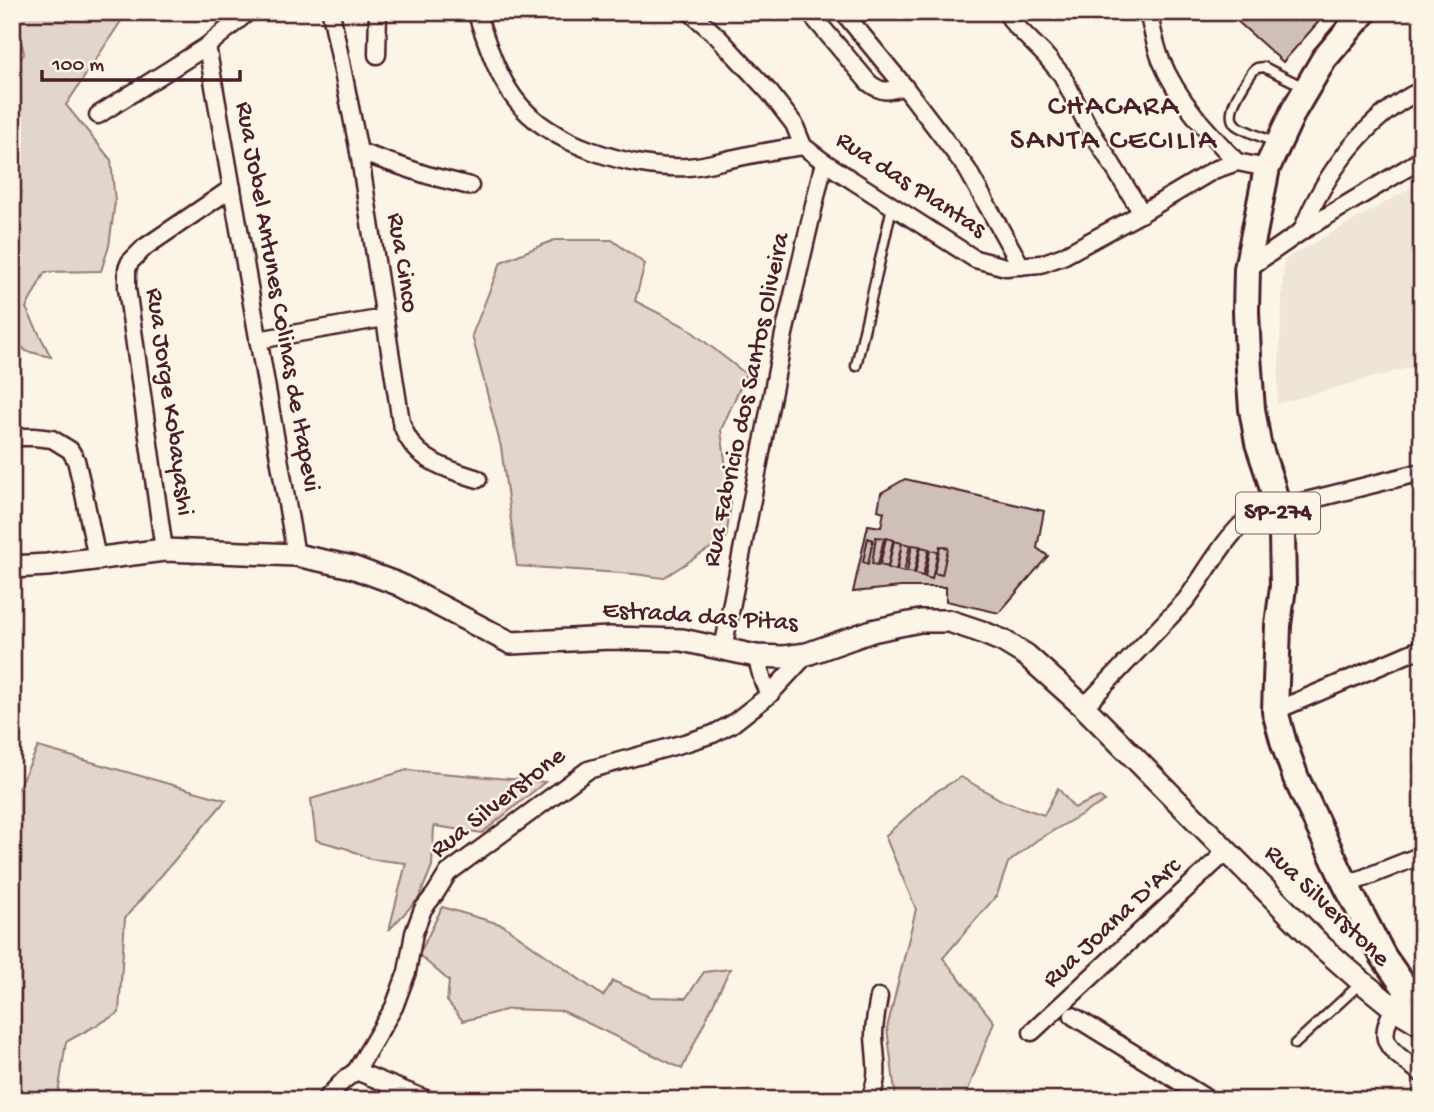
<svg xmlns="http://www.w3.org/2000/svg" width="1434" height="1112" font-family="'Gochi Hand',sans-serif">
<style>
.built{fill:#eee5d7}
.green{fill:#e2d5ca;stroke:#967a7a;stroke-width:2}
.building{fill:#cfc0b7;stroke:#4a1f2b;stroke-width:2}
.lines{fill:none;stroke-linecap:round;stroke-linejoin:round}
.lane-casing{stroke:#4a1f2b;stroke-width:13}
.street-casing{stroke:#4a1f2b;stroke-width:21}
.secondary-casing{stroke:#4a1f2b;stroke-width:26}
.primary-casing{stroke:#4a1f2b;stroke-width:30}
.lane{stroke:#fcf5e5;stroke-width:8}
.street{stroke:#fcf5e5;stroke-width:16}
.secondary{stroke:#fcf5e5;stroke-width:21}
.primary{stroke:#fcf5e5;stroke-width:24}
.labels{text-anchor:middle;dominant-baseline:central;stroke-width:5;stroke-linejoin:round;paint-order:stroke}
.shield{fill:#fcf5e5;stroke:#7f5f63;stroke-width:2}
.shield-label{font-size:24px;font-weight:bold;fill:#4a1f2b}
.street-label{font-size:26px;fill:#4a1f2b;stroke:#fcf5e5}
.quarter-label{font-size:30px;letter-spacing:2px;fill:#4a1f2b;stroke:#fcf5e5}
</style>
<rect width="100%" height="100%" fill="#fcf5e5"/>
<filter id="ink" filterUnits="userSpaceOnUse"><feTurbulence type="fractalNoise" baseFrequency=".0143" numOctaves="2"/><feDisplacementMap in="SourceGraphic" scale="14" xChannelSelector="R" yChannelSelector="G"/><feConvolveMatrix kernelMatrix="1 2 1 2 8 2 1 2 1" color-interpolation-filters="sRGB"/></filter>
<g filter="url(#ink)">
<!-- built -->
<path class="built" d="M1416,185L1419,365L1277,404L1284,260Z"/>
<!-- green -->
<g class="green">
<path d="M15,12H127L66,105L111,160L115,202L109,246L101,271L45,272L26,308L51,357L26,351L12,336V70L24,54Z"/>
<path d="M554,240H612L645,264L635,301L686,327L746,374L721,430L731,504L726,538L663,578L635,574L517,566L501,447L472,335L501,262Z"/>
<path d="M38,747L226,800L125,918L119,1013L66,1042L57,1100H12V801Z"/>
<path d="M407,770L545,782L482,833L434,826L432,866L419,898L389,930L406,863L370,859L348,849L316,840L311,799Z"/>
<path d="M961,777L1003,801L1044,815L1058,788L1074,808L1099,797L1105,801L1037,840L1008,863L997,895L943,958L994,1022L968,1090L962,1100H896L887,1028L916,909L885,836L932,794Z"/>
<path d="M442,907L503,925L603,996L613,981L651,997L686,998L704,972L730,969L682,1069L563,1011L509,1009L463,1021L447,1001L449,981L419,955Z"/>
</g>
<!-- building -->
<g class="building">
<path d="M1227,12H1316L1322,18L1283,62Z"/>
<path d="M905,479L1044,511L1037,548L1048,556L999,613L946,601V587H901L853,592L868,525L881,527L884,512L878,510L881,493Z"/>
<path d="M876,537L884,538L878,565L872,564Z"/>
<path d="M868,538L873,540L868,564L863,562Z"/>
<path d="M886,538L893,540L888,567L880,565Z"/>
<path d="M894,541L902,543L896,570L888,568Z"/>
<path d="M902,543L910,545L904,572L897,570Z"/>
<path d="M912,545L920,546L914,573L907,572Z"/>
<path d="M940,546L948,548L942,575L934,573Z"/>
<path d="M921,547L929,549L923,576L915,574Z"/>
<path d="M930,550L938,552L932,579L925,577Z"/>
</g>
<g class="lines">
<!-- lane casing -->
<g class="lane-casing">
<g id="lane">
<path d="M1276,143C1267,139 1242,130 1236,125C1222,113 1246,82 1253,71L1257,68L1264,67L1304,87"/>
<path d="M856,366L892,207"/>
<path d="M1295,1044L1362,982"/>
</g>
</g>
<!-- street casing -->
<g class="street-casing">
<g id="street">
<path d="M331,12L359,152L401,422C403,427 405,433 408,438C422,463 453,471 478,479"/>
<path d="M476,12C487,42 496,74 515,99C549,145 633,170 688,167C704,166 720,161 735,158C758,153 780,149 803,146"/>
<path d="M690,12L717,36L770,93L794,124L803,146L824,162L975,259L1006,267L1041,264L1063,256L1142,213L1214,170L1237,162L1267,168"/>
<path d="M809,12L869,83C882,93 888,92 904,86"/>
<path d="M843,12L904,86L967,169L1021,266"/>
<path d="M1006,12L1014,24L1044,54L1062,75L1087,124L1142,213"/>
<path d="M1148,12C1152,28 1155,45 1161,60C1178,101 1207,131 1237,162"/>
<path d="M207,46L296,555"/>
<path d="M377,55L378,12"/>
<path d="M98,115L207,46L248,12"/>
<path d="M359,152L427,175L470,186"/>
<path d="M1302,231C1323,176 1367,115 1422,90"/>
<path d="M1247,269L1302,231L1422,159"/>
<path d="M258,340L384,318"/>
<path d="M12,437H34L52,439L70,450L76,460L84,494L97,559"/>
<path d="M164,550L127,288V269L130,262L145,247L232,188"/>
<path d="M723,649L784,334L824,162"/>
<path d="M756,656L763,681L769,695"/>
<path d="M1084,707L1185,601C1206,575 1231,523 1261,511C1266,509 1272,509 1278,508L1422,472"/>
<path d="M1275,711L1422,648"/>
<path d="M1346,885L1422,855"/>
<path d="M1399,999C1373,1043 1386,1046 1422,1074"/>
<path d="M1073,1016L1209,1100"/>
<path d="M1032,1032L1227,851"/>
<path d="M356,1071L428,1100"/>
<path d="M325,1100L344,1080L356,1071L394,1007L407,972L414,933L423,909L435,894L448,873L588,770L688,742L713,734L732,724L769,695L807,654"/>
<path d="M869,1100C881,1076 875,1061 874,1035C874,1022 877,1009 879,997"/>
</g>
</g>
<!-- secondary casing -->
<g class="secondary-casing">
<path id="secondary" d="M12,567L47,565L164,550L296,555L352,567L398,584L511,643L610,638L682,640L756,656L784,657L807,654L872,631L895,626L920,621H949L979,631L1003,641L1026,655L1084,707L1322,947L1362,982L1394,1008L1422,1025"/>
</g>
<!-- primary casing -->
<g class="primary-casing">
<path id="primary" d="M1364,12L1324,59L1294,110L1267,168L1247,269L1246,311L1248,356L1252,409L1258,443L1270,479L1278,508L1282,534L1283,587L1278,625L1275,711L1284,744L1296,778L1346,885L1383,956L1422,1012"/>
</g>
<!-- lane -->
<use href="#lane" class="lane"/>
<!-- street -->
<use href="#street" class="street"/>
<!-- secondary -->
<use href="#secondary" class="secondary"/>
<!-- primary -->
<use href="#primary" class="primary"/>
</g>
</g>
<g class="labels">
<!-- shield labels -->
<rect class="shield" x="1236" y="492.5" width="84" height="41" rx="5"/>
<g class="shield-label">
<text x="1278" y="513">SP-274</text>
</g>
<!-- street labels -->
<g class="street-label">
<text transform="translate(910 186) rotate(33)">Rua das Plantas</text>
<text transform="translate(401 263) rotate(81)">Rua Cinco</text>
<text transform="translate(276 297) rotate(80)">Rua Jobel Antunes Colinas de Itapevi</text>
<text transform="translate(748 400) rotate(-78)">Rua Fabricio dos Santos Oliveira</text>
<text transform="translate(168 402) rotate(82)">Rua Jorge Kobayashi</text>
<text transform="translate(700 618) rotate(4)">Estrada das Pitas</text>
<text transform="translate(499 804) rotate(-38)">Rua Silverstone</text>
<text transform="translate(1326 907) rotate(44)">Rua Silverstone</text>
<text transform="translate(1113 924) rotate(-43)">Rua Joana D'Arc</text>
</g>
<!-- quarter labels -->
<g class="quarter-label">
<text x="1114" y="108">CHACARA<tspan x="1114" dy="34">SANTA CECILIA</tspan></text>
</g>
</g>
<!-- margin -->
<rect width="1434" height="1112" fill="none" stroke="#fcf5e5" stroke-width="42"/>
<rect x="21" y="21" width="1392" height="1070" fill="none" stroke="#4a1f2b" stroke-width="2.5" filter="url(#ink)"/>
<!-- scale -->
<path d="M42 70v10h198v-10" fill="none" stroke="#4a1f2b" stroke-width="3.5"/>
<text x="52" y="70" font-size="21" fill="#4a1f2b" stroke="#fcf5e5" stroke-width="5" paint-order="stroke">100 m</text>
</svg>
